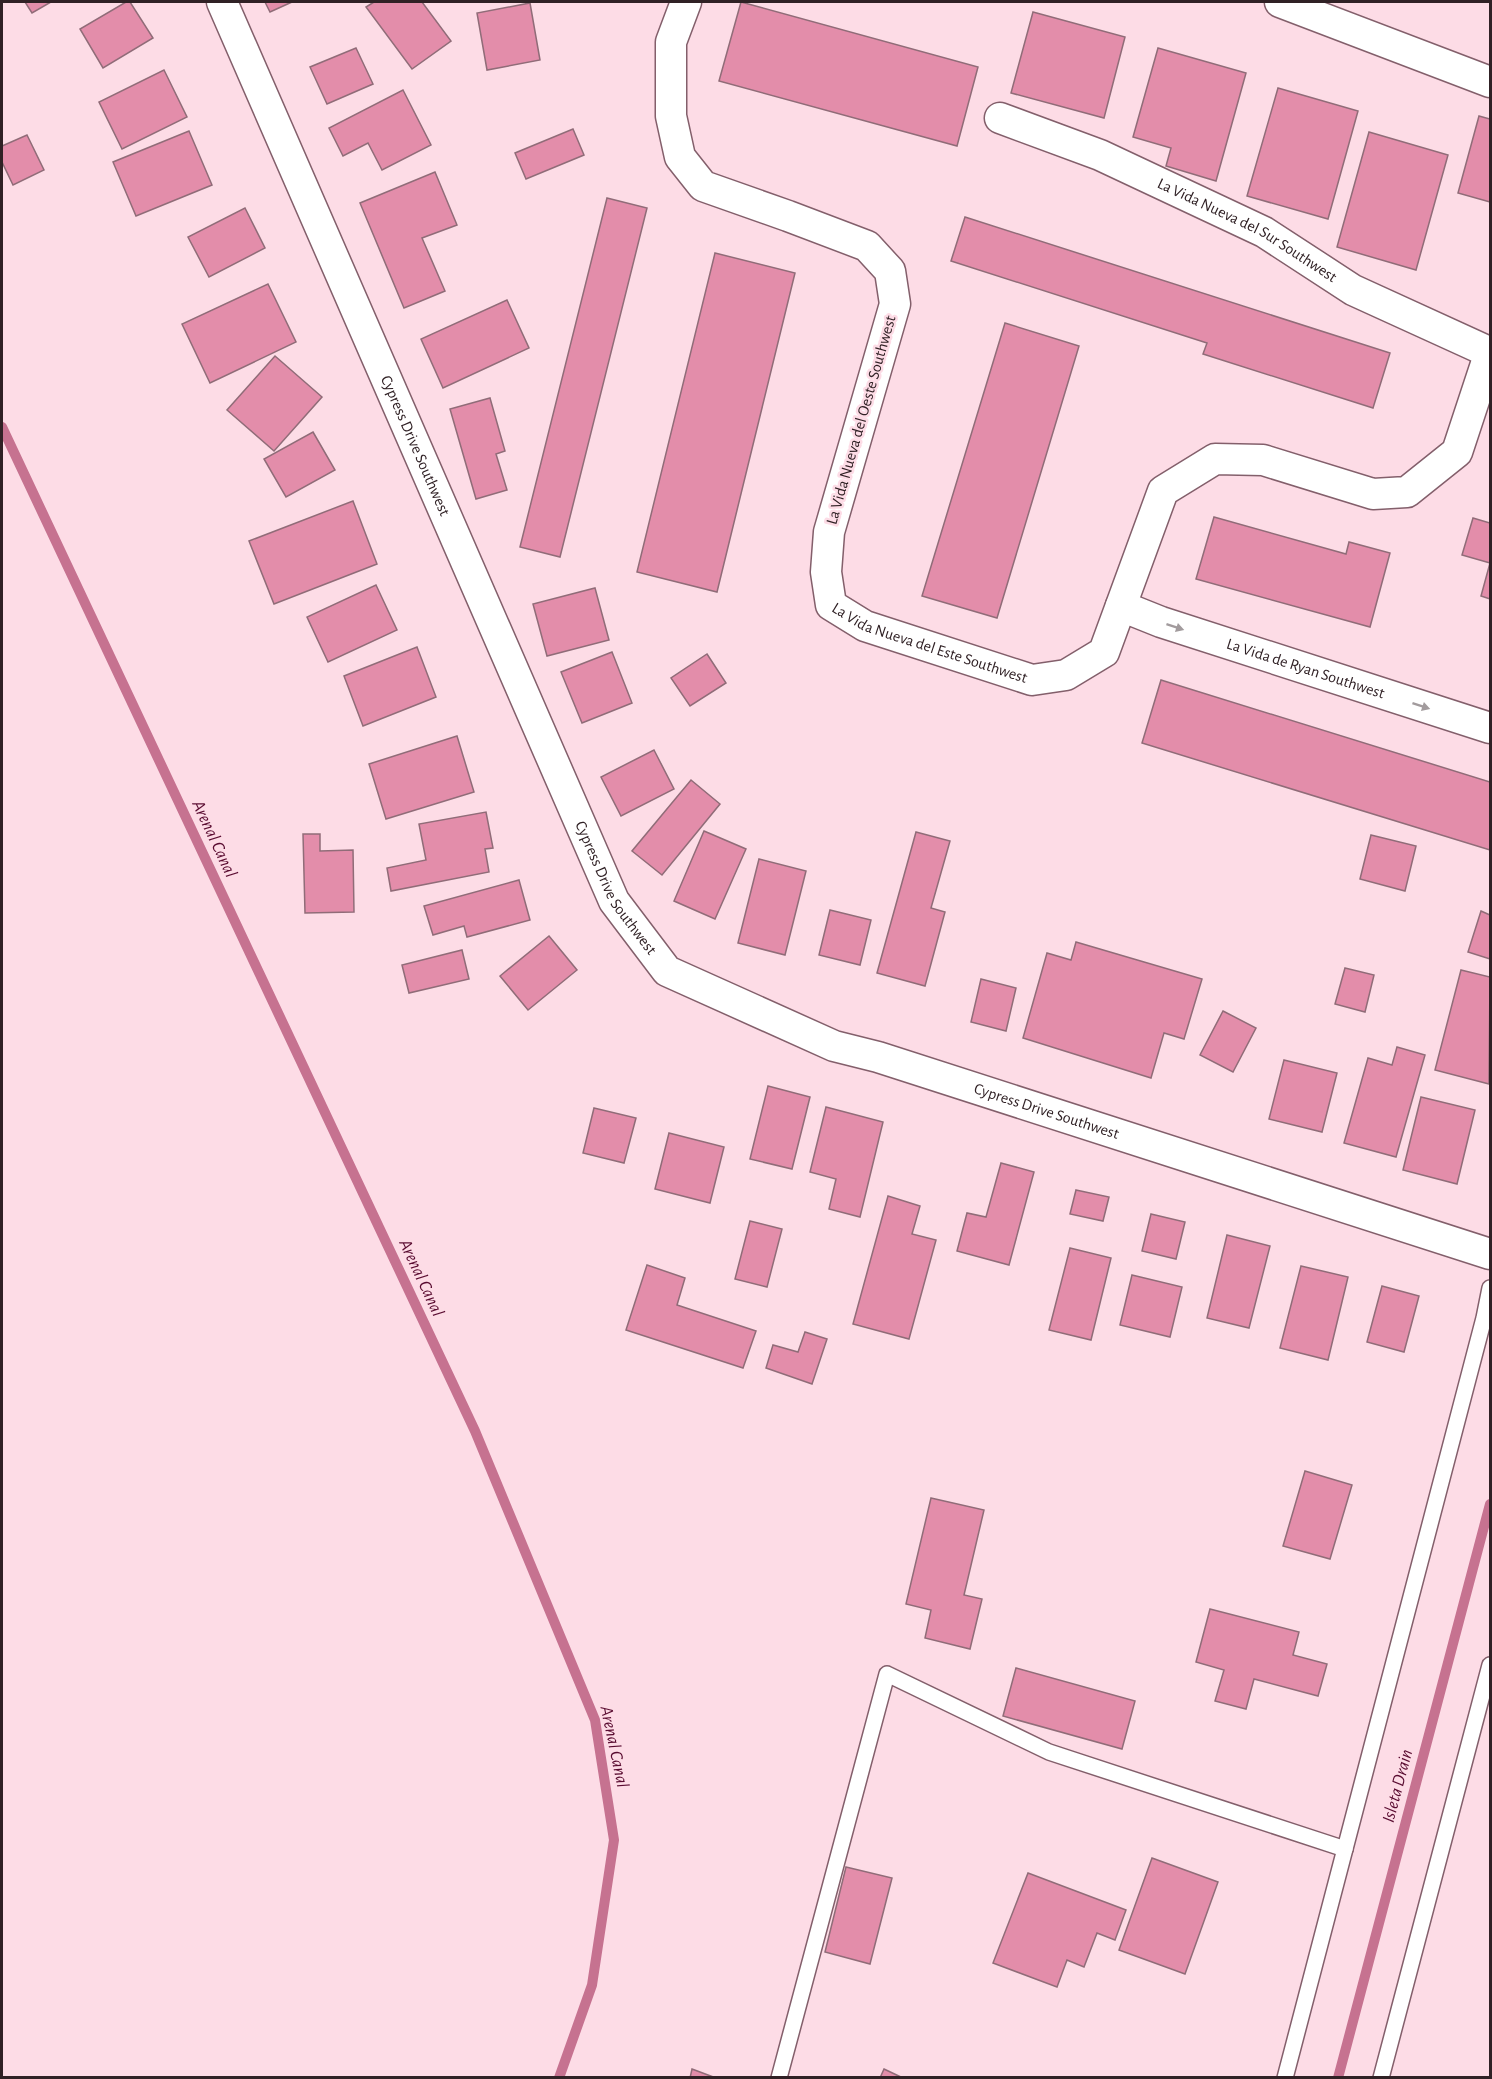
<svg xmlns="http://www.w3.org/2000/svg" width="1492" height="2079" font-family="'Alegreya Sans',sans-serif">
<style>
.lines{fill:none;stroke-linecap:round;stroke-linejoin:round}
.stream{stroke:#c67290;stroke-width:10}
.building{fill:#e38daa;stroke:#906c78;stroke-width:1.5}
.lane-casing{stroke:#835f6b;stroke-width:18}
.street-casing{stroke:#835f6b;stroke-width:33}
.lane{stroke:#fff;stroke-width:15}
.street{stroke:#fff;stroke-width:30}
.oneway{fill:#a29b9d}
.labels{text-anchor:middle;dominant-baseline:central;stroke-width:5;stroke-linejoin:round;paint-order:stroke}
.street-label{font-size:16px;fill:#302125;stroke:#fddce6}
.water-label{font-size:18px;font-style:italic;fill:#590b30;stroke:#fddce6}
</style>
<rect width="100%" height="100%" fill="#fddce6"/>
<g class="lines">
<!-- stream -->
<g class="stream">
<path d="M2,427L475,1431L595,1720L614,1840L592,1985L559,2078"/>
<path d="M1338,2078L1490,1504"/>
</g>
</g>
<!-- building -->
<g class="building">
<path d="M25,2H51L32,13Z"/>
<path d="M126,2H130L153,38L103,68L80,29Z"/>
<path d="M265,2H292L270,12Z"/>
<path d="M374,2H422L451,41L412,69L366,7Z"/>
<path d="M741,2L978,67L957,146L719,81Z"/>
<path d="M530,3L540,60L487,70L477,13Z"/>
<path d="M1033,12L1125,37L1104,118L1011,93Z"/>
<path d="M356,48L373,84L327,104L310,67Z"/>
<path d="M1158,48L1246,73L1216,181L1166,166L1171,148L1133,137Z"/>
<path d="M164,70L187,117L122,149L99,102Z"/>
<path d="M1278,88L1358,111L1328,219L1247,196Z"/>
<path d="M403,90L431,145L382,170L368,143L343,156L329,128Z"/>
<path d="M1479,116L1490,119V202L1458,193Z"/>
<path d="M573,129L584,155L526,179L515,153Z"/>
<path d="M189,131L212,185L136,216L113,162Z"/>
<path d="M1369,132L1448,155L1416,270L1337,247Z"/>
<path d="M27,135L44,170L13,185L2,162V146Z"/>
<path d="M435,172L457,225L422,238L445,291L404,308L360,203Z"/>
<path d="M607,198L647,208L560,557L520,547Z"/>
<path d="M245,208L265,248L209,277L188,237Z"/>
<path d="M965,217L1390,353L1373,408L1203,354L1207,343L951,261Z"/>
<path d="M715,253L795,273L717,592L637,572Z"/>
<path d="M268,284L296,342L210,383L182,324Z"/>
<path d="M507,300L529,348L443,388L421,339Z"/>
<path d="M1005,323L1079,346L997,618L922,596Z"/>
<path d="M275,356L322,397L274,451L227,410Z"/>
<path d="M490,398L505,451L496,454L507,490L476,499L450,409Z"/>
<path d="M313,432L335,470L286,497L264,459Z"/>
<path d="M353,501L377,564L274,604L249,541Z"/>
<path d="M1214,517L1346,554L1349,542L1390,553L1370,627L1196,579Z"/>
<path d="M1473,518L1490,523V563L1462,555Z"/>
<path d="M1490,563V599L1481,596Z"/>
<path d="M376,585L397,630L328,662L307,617Z"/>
<path d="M595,588L609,640L547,656L533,604Z"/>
<path d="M417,647L436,697L363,726L344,676Z"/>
<path d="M612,652L632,703L582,723L561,672Z"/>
<path d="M707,654L726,683L690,706L671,678Z"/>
<path d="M1161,680L1490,782V850L1142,743Z"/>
<path d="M457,736L474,792L386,819L369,764Z"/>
<path d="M654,750L674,789L621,816L601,777Z"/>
<path d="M691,780L720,804L662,875L632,851Z"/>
<path d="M486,812L493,848L485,849L489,872L391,891L387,868L426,860L419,824Z"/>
<path d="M704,831L746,849L715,919L674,901Z"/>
<path d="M916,832L950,841L931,908L945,912L925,986L877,973Z"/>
<path d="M303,834H320V851L353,850L354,912L305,913Z"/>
<path d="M1371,835L1416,846L1405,891L1360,879Z"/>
<path d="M759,859L806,871L785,955L738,943Z"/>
<path d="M519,880L530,920L467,937L464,926L433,935L424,906Z"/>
<path d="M830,910L871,920L860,965L819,955Z"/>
<path d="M1481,911L1490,915V959L1468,952Z"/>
<path d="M549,936L577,970L528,1010L500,976Z"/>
<path d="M1076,942L1202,979L1184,1039L1164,1033L1151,1078L1023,1038L1047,953L1071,960Z"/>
<path d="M462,950L469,979L409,993L402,965Z"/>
<path d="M1345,968L1374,975L1365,1012L1335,1004Z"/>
<path d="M1461,970L1490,977L1489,1084L1435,1070Z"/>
<path d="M981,979L1016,988L1006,1031L971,1022Z"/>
<path d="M1223,1011L1256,1028L1233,1072L1200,1055Z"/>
<path d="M1397,1047L1425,1055L1396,1157L1344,1143L1368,1058L1392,1065Z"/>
<path d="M1284,1060L1337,1073L1322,1132L1269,1119Z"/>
<path d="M768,1086L810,1097L792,1169L750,1159Z"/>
<path d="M1421,1097L1475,1110L1457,1184L1403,1170Z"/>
<path d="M826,1107L883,1122L860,1217L829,1209L836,1179L810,1172Z"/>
<path d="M594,1108L636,1118L624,1163L583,1153Z"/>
<path d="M669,1133L724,1147L710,1203L655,1189Z"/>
<path d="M1001,1163L1034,1172L1009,1265L957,1251L967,1213L986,1217Z"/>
<path d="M1076,1190L1109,1197L1103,1221L1070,1214Z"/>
<path d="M888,1196L920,1206L912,1234L936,1240L909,1339L853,1324Z"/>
<path d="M1151,1214L1185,1222L1176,1259L1142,1251Z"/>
<path d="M750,1221L782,1229L767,1287L735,1279Z"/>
<path d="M1227,1235L1270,1246L1249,1328L1207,1318Z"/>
<path d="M1070,1248L1111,1258L1091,1340L1049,1330Z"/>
<path d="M647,1265L685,1278L677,1305L756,1331L743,1368L626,1330Z"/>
<path d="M1301,1266L1348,1277L1328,1360L1280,1348Z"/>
<path d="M1132,1275L1182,1287L1170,1337L1120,1325Z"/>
<path d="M1382,1286L1419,1296L1404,1352L1367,1342Z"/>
<path d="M805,1332L827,1339L812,1384L766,1368L773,1345L798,1352Z"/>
<path d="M1305,1471L1352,1485L1330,1559L1283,1546Z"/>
<path d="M931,1498L984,1510L964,1595L982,1599L970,1649L925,1638L931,1610L906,1604Z"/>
<path d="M1210,1609L1299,1632L1293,1655L1327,1664L1318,1696L1254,1679L1246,1709L1215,1701L1224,1670L1196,1662Z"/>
<path d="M1016,1668L1135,1701L1122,1749L1003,1716Z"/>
<path d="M1152,1858L1218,1882L1185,1974L1119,1950Z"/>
<path d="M846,1867L892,1878L870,1964L825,1952Z"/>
<path d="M1028,1873L1126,1910L1115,1940L1097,1933L1084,1967L1067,1960L1057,1987L993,1963Z"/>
<path d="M692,2069L716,2078H690Z"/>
<path d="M884,2069L903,2078H880Z"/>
</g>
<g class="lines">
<!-- lane casing -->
<g class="lane-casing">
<g id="lane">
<path d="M779,2078L887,1674L1049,1752L1345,1849"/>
<path d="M1285,2078L1484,1318L1490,1288"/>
<path d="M1381,2078L1490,1665"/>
</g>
</g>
<!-- street casing -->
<g class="street-casing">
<g id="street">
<path id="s1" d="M222,2L614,901L667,971L834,1046L878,1057L1490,1254"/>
<path id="s2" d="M686,2L671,42V116L680,157L703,186L788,216L867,246L890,271L895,304L829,532L826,572L831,605L865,626L1032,680L1066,675L1104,652L1163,491L1215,459L1263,460L1373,494L1407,492L1457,452L1490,352"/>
<path d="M1280,2L1490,82"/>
<path id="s3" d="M1000,118L1100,155L1264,232L1353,290L1489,352"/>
<path id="s4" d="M1121,606L1161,622L1490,728"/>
</g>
</g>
<!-- lane -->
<use href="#lane" class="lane"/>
<!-- street -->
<use href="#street" class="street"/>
</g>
<!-- one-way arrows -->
<defs><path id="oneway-solid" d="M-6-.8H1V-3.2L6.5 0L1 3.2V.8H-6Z" transform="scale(1.5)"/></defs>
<g class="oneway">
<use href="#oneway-solid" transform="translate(1175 627) rotate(18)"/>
<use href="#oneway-solid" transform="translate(1421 706) rotate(18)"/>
</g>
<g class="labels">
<!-- street labels -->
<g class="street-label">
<text stroke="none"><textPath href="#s3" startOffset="272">La Vida Nueva del Sur Southwest</textPath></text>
<text transform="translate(861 420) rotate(-74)">La Vida Nueva del Oeste Southwest</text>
<text stroke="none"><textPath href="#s1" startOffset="484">Cypress Drive Southwest</textPath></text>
<text stroke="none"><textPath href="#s2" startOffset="855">La Vida Nueva del Este Southwest</textPath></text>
<text stroke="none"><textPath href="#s4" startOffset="195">La Vida de Ryan Southwest</textPath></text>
<text stroke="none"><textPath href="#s1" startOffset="970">Cypress Drive Southwest</textPath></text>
<text stroke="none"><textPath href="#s1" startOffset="1474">Cypress Drive Southwest</textPath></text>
</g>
<!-- water labels -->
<g class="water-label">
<text transform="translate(214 839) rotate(65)">Arenal Canal</text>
<text transform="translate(421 1278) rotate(65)">Arenal Canal</text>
<text transform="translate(614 1747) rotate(78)">Arenal Canal</text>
<text transform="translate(1398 1786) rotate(-75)">Isleta Drain</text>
</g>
</g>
<!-- border -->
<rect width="1492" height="2079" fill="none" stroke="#302125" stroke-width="6"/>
</svg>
